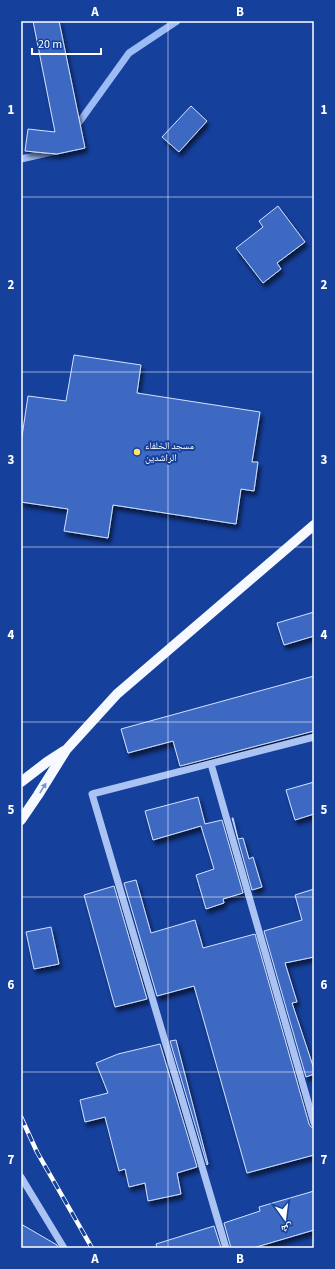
<svg xmlns="http://www.w3.org/2000/svg" width="335" height="1269" font-family="'Source Sans 3','Noto Naskh Arabic',sans-serif">
<style>
.lines{fill:none;stroke-linecap:round;stroke-linejoin:round}
.stream{stroke:#9cbcf6;stroke-width:7}
.building{fill:#3d69c2;stroke:#d2e1fd;filter:url(#shadow)}
.minor{stroke:#aac3f3;stroke-width:7}
.major{stroke:#f6f9ff;stroke-width:10}
.rail-casing{stroke:#fff;stroke-width:4.5}
.rail{stroke:#15409c;stroke-width:3;stroke-dasharray:9;stroke-linecap:butt}
.oneway{fill:#7a93c9}
.grid{fill:none;stroke:#fff;stroke-width:1;stroke-opacity:0.55}
.poi-dot{fill:#ffe56c;stroke:#15409c;stroke-width:1.5}
.labels{text-anchor:middle;dominant-baseline:central;stroke-width:4;stroke-linejoin:round;paint-order:stroke}
.poi-label{font-size:10px;fill:#fff;stroke:#15409c;text-anchor:start}
.neatline{fill:none;stroke:#fff;stroke-width:1.5}
.grid-label{font-size:13px;text-anchor:middle;font-weight:bold;fill:#fff}
</style>
<defs>
<filter id="shadow"><feDropShadow dx="2.5" dy="4.5" stdDeviation="2" flood-color="#0009"/></filter>
</defs>
<rect width="100%" height="100%" fill="#15409c"/>
<g class="lines">
<!-- stream -->
<g class="stream">
<path d="M75,128L129,53L177,21"/>
<path d="M21,159L56,151"/>
</g>
</g>
<!-- building -->
<g class="building">
<path d="M33,21H59L85,148L57,154L25,151L28,129L55,132Z"/>
<path d="M191,106L207,121L179,152L162,137Z"/>
<path d="M278,206L305,242L277,263L281,269L263,283L236,248L263,227L259,221Z"/>
<path d="M74,355L141,365L137,393L260,412L252,462H258L254,491L241,489L236,524L113,505L108,538L64,531L68,509L21,502V443L28,396L66,401Z"/>
<path d="M314,612V636L284,645L277,623Z"/>
<path d="M314,676V731L180,766L173,741L128,753L121,729Z"/>
<path d="M314,782V814L295,820L286,790Z"/>
<path d="M198,797L205,824L222,820L243,893L223,899L224,903L206,909L196,875L214,869L201,826L153,840L145,811Z"/>
<path d="M232,818H233L238,839L243,838L249,859L253,857L262,887L252,890Z"/>
<path d="M136,880L151,933L195,920L203,948L255,934L309,1124L311,1127L314,1128V1155L247,1173L194,986L157,996L124,883Z"/>
<path d="M114,886L147,999L115,1007L84,895Z"/>
<path d="M314,889V957L285,963L297,1002L292,1003L314,1069V1074L306,1077L264,931L302,920L295,895Z"/>
<path d="M51,927L59,964L34,969L26,932Z"/>
<path d="M176,1040L208,1164L207,1165L170,1041Z"/>
<path d="M160,1044L197,1167L177,1173L181,1194L148,1201L145,1183L129,1187L125,1169L119,1171L105,1117L85,1122L80,1100L108,1093L96,1063L118,1054Z"/>
<path d="M314,1191V1230L253,1248H231L224,1223L260,1211L259,1207Z"/>
<path d="M21,1224L57,1245L58,1248H21Z"/>
<path d="M214,1226L221,1248H157L156,1244Z"/>
</g>
<g class="lines">
<!-- minor -->
<g class="minor">
<path d="M211,764L314,1123"/>
<path d="M21,1177L64,1248"/>
<path d="M226,1248L92,794L314,737"/>
</g>
<!-- major -->
<g class="major">
<path d="M21,782L47,762L64,751"/>
<path d="M21,820L38,795L66,750L117,694L314,525"/>
</g>
<!-- rail casing -->
<g class="rail-casing">
<path id="rail" d="M21,1117L37,1152L92,1248"/>
</g>
<!-- rail -->
<use href="#rail" class="rail"/>
</g>
<!-- one-way arrows -->
<defs><path id="oneway-solid" d="M-6-.8H1V-3.2L6.5 0L1 3.2V.8H-6Z"/></defs>
<use class="oneway" href="#oneway-solid" transform="translate(43 788) rotate(-58)"/>
<!-- grid -->
<path class="grid" d="M168,21V1248M21,197H314M21,372H314M21,547H314M21,722H314M21,897H314M21,1072H314"/>
<!-- markers -->
<circle class="poi-dot" cx="137" cy="452" r="4"/>
<g class="labels">
<!-- poi labels -->
<g class="poi-label">
<text x="145" y="446">مسجد الخلفاء<tspan x="145" dy="12">الراشدين</tspan></text>
</g>
</g>
<!-- border -->
<rect width="335" height="1269" fill="none" stroke="#15409c" stroke-width="44"/>
<!-- north arrow -->
<g transform="translate(285 1219) rotate(166)" stroke="#15409c" stroke-width="3" paint-order="stroke">
<path d="M0-3L7 15L0 10L-7 15Z" fill="#ffffff"/>
<text y="-6" font-size="11" font-weight="bold" text-anchor="middle" fill="#ffffff">ش</text>
</g>
<!-- scale -->
<path d="M32 48v6h69v-6" fill="none" stroke="#ffffff" stroke-width="2"/>
<text x="38" y="48" font-size="12" fill="#ffffff" stroke="#15409c" stroke-width="3" paint-order="stroke">20 m</text>
<rect x="22" y="22" width="291" height="1225" class="neatline"/>
<g class="grid-label">
<text x="95" y="16">A</text>
<text x="240" y="16">B</text>
<text x="11" y="114">1</text>
<text x="324" y="114">1</text>
<text x="11" y="289">2</text>
<text x="324" y="289">2</text>
<text x="11" y="464">3</text>
<text x="324" y="464">3</text>
<text x="11" y="639">4</text>
<text x="324" y="639">4</text>
<text x="11" y="814">5</text>
<text x="324" y="814">5</text>
<text x="11" y="989">6</text>
<text x="324" y="989">6</text>
<text x="11" y="1164">7</text>
<text x="324" y="1164">7</text>
<text x="95" y="1263">A</text>
<text x="240" y="1263">B</text>
</g>
</svg>
